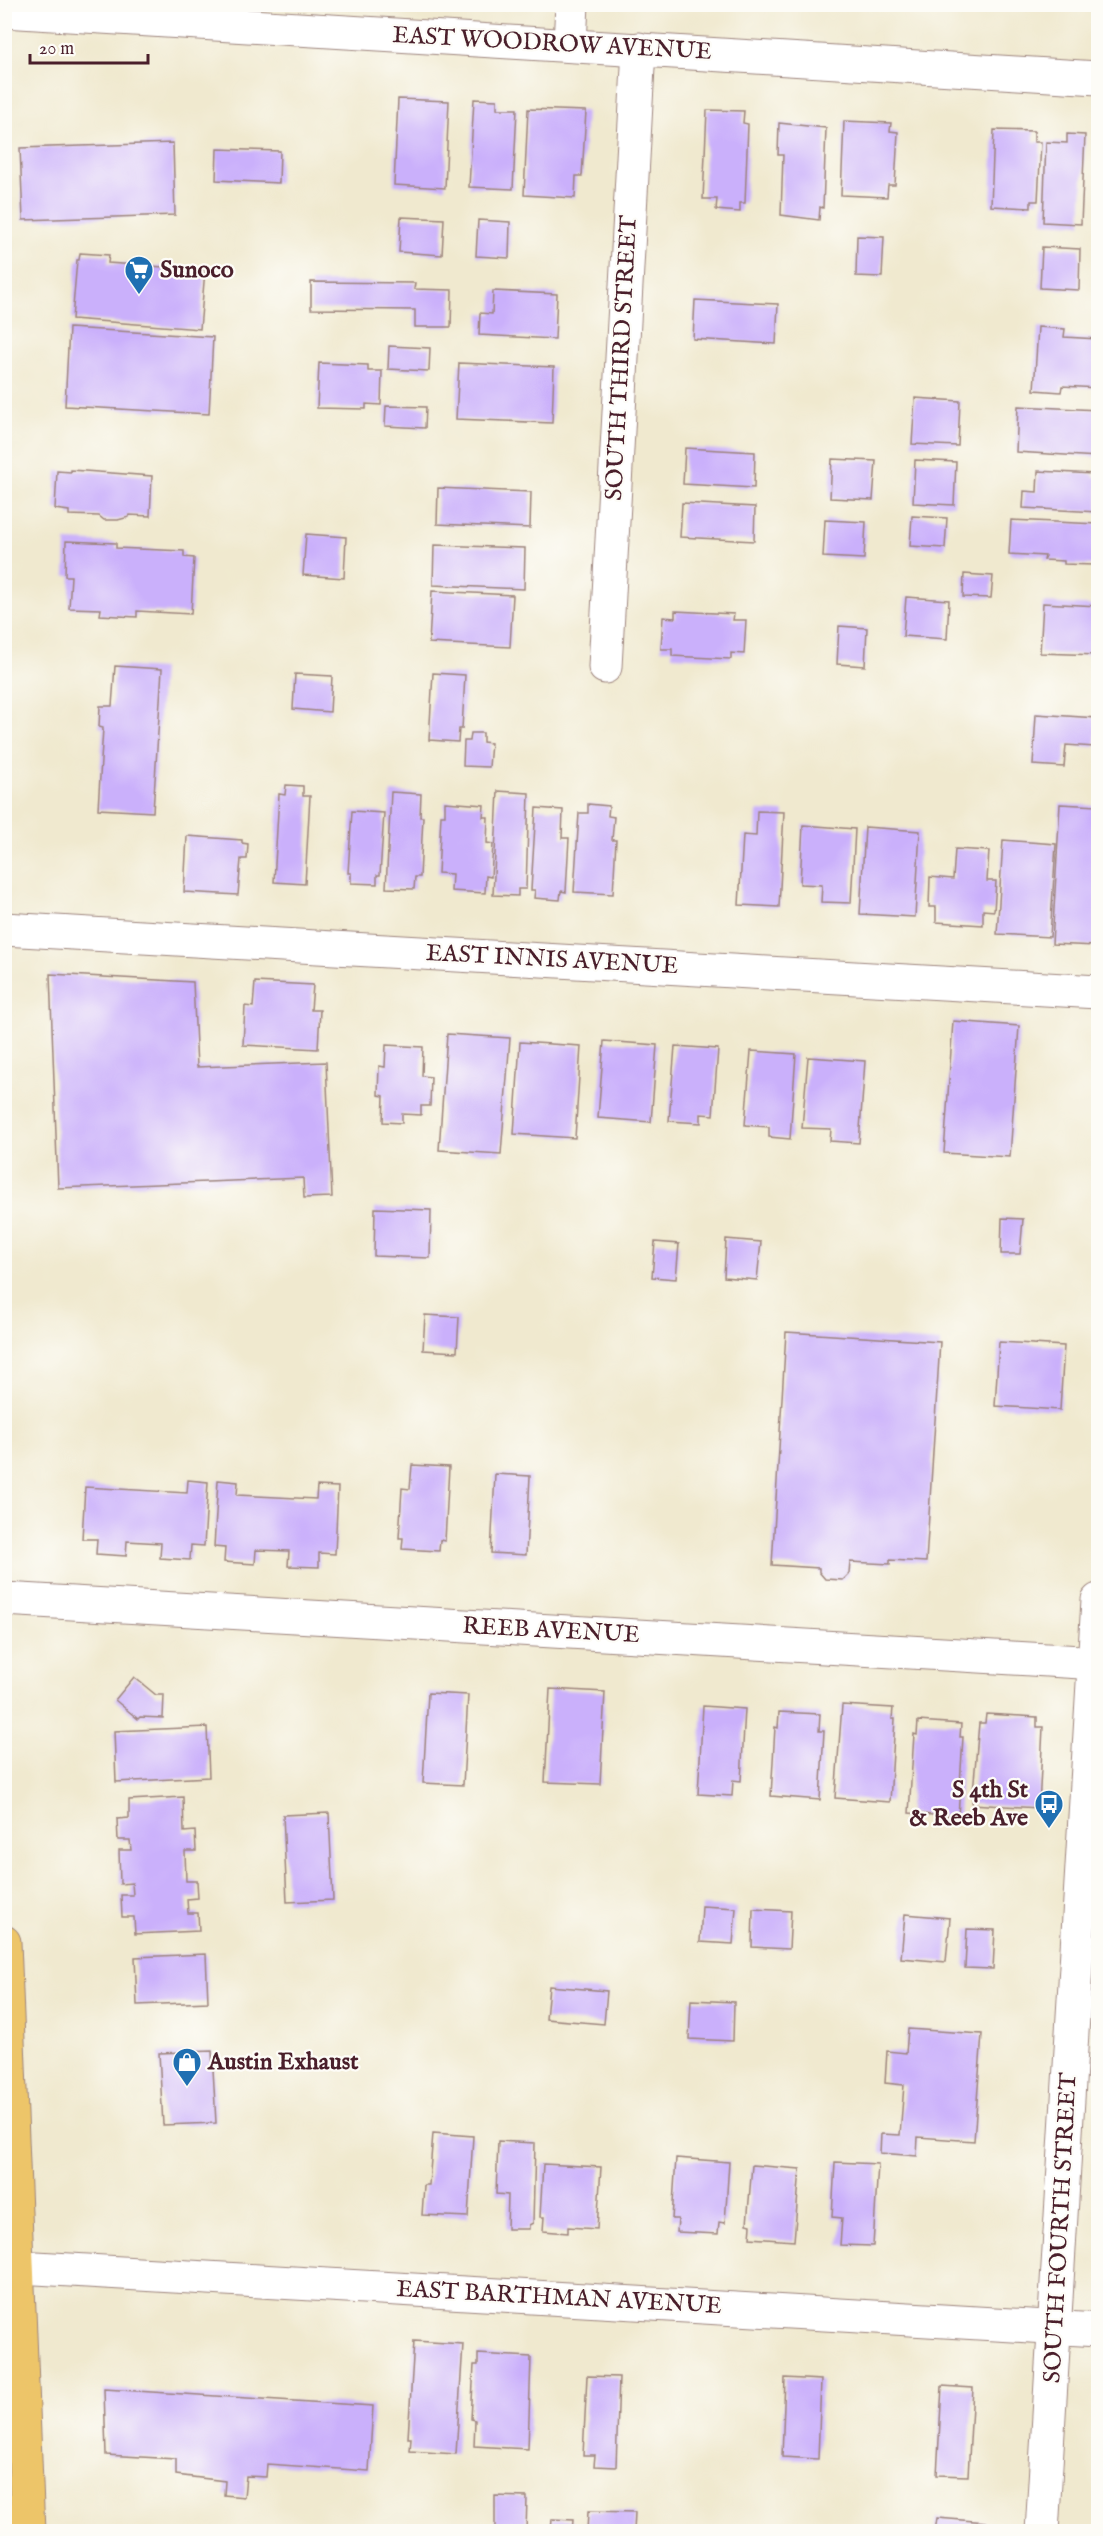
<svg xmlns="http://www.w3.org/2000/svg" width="1103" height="2536" font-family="'IM FELL English',serif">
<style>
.building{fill:#cab0fb}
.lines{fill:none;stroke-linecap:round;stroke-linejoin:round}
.street-casing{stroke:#9d847d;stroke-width:35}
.primary-casing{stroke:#9d847d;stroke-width:35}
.street{stroke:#fff;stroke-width:33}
.primary{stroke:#edc569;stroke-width:33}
.labels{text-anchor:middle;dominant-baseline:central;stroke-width:4.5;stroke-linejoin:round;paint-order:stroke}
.street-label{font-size:24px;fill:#4a1f2b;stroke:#fdfcf7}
.poi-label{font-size:24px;font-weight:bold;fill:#4a1f2b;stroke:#fdfcf7;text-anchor:start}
</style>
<rect width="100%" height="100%" fill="#fdfcf7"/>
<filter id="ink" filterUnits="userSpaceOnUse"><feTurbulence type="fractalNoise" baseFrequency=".0167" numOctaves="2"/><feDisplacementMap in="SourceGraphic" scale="12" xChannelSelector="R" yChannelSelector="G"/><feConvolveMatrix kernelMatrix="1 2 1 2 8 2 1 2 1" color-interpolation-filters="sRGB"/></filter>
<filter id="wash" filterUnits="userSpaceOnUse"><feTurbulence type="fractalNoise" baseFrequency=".008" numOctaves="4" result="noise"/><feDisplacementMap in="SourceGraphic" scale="24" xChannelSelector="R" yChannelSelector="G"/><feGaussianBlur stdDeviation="1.35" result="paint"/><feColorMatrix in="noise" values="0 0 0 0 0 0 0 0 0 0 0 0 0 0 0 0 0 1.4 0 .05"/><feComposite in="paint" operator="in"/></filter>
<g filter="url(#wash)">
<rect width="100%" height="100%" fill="#f0e9cf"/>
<g id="blocks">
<!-- building -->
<g class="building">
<path d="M398,99L449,101L445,188L394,185Z"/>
<path d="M474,99L497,100V109H517L513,189L469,187Z"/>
<path d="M528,109L586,111L582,176H576L575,198L524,195Z"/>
<path d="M707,110L744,111L743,123L748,124L745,203H740V212L716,210L717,199H703Z"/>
<path d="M844,121L891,123L890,131L898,132L895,185H888L887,197L841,195Z"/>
<path d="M779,123L826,128L823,208L820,207L819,220L781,215L783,155H778Z"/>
<path d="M994,130L1034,131V142H1041L1038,201H1031V208L991,206Z"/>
<path d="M1067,134L1085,135L1081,224L1043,222L1046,142L1067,143Z"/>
<path d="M173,143L175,215L23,220L20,148Z"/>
<path d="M217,149L280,151L279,183L216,180Z"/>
<path d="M401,217L444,219L442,255L399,252Z"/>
<path d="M478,220L510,222L509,258L476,256Z"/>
<path d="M857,236L884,237L882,277L856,276Z"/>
<path d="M1042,247L1080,249L1079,290L1040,288Z"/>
<path d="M80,253L109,255L108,263L205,270L200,329L72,319L77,260H79Z"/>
<path d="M311,282L415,283L414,289L452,290L451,327H415V310L311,309Z"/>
<path d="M493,291L557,294L555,339L479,335L480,313L492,314Z"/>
<path d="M695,300L778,304L776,344L693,339Z"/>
<path d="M1038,327L1065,329L1064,337L1098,339V388L1062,386L1061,392L1034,390Z"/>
<path d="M69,328L213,337L209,414L65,406Z"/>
<path d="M389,346L430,348L429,371L388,369Z"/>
<path d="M319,363L368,365V371H382L381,405L366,404V409L317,408Z"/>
<path d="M459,363L554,367L552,423L456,419Z"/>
<path d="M915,398L960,401L958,446L912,444Z"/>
<path d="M386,406L426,407L425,428L385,426Z"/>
<path d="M1018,406L1098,410V457L1016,452Z"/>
<path d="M685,448L755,452L754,488L683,484Z"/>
<path d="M832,459L876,461L873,500L830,498Z"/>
<path d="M915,460L956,462L954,505L913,503Z"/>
<path d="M71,470L152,476L150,516L129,515V517L118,520H104L99,516L69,515V511L55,509L57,471L71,472Z"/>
<path d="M1038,471L1094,474L1093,477H1098V512L1023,508L1024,491L1037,492Z"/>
<path d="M438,488L531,492L530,528L437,524Z"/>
<path d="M682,503L755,507L754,541L680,537Z"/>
<path d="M912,516L947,518L945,548L910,546Z"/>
<path d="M825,520L866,522L864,559L823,557Z"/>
<path d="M1011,520L1098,524V555H1094L1093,565L1064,564V561L1044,560L1045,556L1009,554Z"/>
<path d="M306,534L346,537L344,578L303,575Z"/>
<path d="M66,541L116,543V548L184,551V557L194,558L191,614L137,611V617L100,615L101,609L69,608L71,576H65Z"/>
<path d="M434,545L525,548L524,589L433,585Z"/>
<path d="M964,574L993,576L991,598L963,597Z"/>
<path d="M432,591L513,595L510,647L429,643Z"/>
<path d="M906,597L949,600L947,639L903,636Z"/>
<path d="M1043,603L1098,606V655L1040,653Z"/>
<path d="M675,611L734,614L733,620H746L744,654L731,653V659L672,656V649H661L663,617L675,618Z"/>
<path d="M839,626L867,628L865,666L837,664Z"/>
<path d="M115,666L162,669L153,812L98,809L103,728L99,727L100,706H112Z"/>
<path d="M433,673L465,675L462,729H459L458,742L429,740Z"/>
<path d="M295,674L332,676L330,712L293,709Z"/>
<path d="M1036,714L1097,718L1095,747L1066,745L1064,767L1033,765Z"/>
<path d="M471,733H483V742L491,743L489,767L463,766L464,741H470Z"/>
<path d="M286,785L303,786V796H310L305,884L274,882L279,794L285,795Z"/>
<path d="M498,791L529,793L526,889H518V896L493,895Z"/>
<path d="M391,792L421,794L420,817H423L420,877H415L414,889L386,888Z"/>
<path d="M445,802L484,805L483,817H488L487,843L493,844L491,877L486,876L485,893L451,891L452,874L438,873L441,815H445Z"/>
<path d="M588,804L609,806L608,816L614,817L612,840H616L613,894L574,892L579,813H588Z"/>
<path d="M1060,804L1098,806L1096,946L1052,944Z"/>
<path d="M536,808L563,810L562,838H569L566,892L561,891L560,900L534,898L535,890H531Z"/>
<path d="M352,811L384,813L380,875H377V884L351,883V873H348Z"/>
<path d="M757,811L784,812L779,907L739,905L743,835L756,836Z"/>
<path d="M803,825L855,829L851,903L821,902L822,885L800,884Z"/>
<path d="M865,827L920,831L915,917L860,914Z"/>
<path d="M187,836L242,840V843L248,844L247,859H241L238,895L184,892Z"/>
<path d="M1003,840L1056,844L1050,937L997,934Z"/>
<path d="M955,849L989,851L987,881H996L994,911L983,910V925L936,922V907H929L930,877L953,879Z"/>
<path d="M50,974L193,982L197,1067L326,1062L332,1197L304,1198L303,1178L58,1188Z"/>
<path d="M255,982L313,985L311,1010H320L318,1049L243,1045L245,1006L253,1007Z"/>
<path d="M953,1021L1019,1026L1010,1157L944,1153Z"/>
<path d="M447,1034L510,1038L501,1154L439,1150Z"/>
<path d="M604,1041L657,1045L651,1122L598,1118Z"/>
<path d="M520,1042L581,1046L575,1138L514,1134Z"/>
<path d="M386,1045L423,1047L422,1076L431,1077L430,1106H421V1115L402,1114V1123L383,1122L384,1096L378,1095L379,1066L385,1067Z"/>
<path d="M675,1046L718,1049L713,1115L701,1114V1123L669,1121Z"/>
<path d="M751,1051L796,1054L790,1139L769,1137V1127L745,1125Z"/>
<path d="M808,1057L865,1061L859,1143L830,1141L831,1129L802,1128Z"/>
<path d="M375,1208L431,1210L430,1258L374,1256Z"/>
<path d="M1002,1218L1023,1219L1020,1254H1001Z"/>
<path d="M726,1239L761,1242L757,1280L724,1277Z"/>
<path d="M655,1242L679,1244L676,1279L652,1277Z"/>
<path d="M425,1315L459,1317L457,1352L423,1350Z"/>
<path d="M786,1332L940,1342L926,1562L890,1560V1564L850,1562L849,1574L843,1580L825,1579L819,1572V1568L772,1565Z"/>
<path d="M999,1342L1064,1346L1060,1410L995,1406Z"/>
<path d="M412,1465L449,1467L445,1541L440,1540L439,1551L402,1549L403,1538H399L402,1488L410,1489Z"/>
<path d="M495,1474L530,1476L526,1555L491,1553Z"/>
<path d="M188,1480L208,1482L204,1546L191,1545L190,1560L160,1558L161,1543L127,1541L126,1556L96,1554L97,1539H82L85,1487L187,1493Z"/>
<path d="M218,1480L238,1482L237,1495L316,1499L317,1486L338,1487L335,1554L319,1553V1567L288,1566L289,1551L256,1550L255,1564L224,1562L225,1548L214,1547Z"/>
<path d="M134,1677L156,1695H164L163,1718L140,1717L138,1719L115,1700Z"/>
<path d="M550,1689L605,1692L600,1784L545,1782Z"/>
<path d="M428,1693L468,1695L463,1785L423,1783Z"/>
<path d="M842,1705L893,1708L892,1719H895L890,1802L835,1798Z"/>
<path d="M703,1706L745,1709L741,1781L733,1780L732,1796L698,1794Z"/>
<path d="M779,1712L820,1714L819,1731H824L820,1800L771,1796L775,1727L778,1728Z"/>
<path d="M986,1714L1037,1717V1727H1043L1039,1808L972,1804L979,1723H985Z"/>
<path d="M918,1721L961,1724L960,1737H963L958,1817L909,1813L914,1734L917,1735Z"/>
<path d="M207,1727L209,1777L116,1782L114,1731Z"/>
<path d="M183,1797L184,1832L195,1831L196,1851H185L186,1881H197L198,1898L187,1899L188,1913H198L199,1931L135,1934L134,1917H122L121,1895H133L132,1883L120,1884L119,1850H131L130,1840H118L117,1819L129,1818V1800Z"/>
<path d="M329,1813L333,1900L287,1902L283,1815Z"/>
<path d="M702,1906L736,1908L733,1944L700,1942Z"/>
<path d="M753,1909L791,1911L789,1949L752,1947Z"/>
<path d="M905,1914L950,1918L946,1962L901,1958Z"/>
<path d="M967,1929L995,1930L993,1969L965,1968Z"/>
<path d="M206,1954L208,2002L137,2005L135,1957Z"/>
<path d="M549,1986L607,1991L604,2024L546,2019Z"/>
<path d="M691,2000L734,2002L733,2041L689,2039Z"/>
<path d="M908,2029L982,2034L974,2141L918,2137L917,2156L880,2153L881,2134L900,2135L904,2085L885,2083L887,2051L906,2053Z"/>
<path d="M212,2051L216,2123L163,2125L159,2053Z"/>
<path d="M433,2133L473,2136L468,2217L422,2215L424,2185H429Z"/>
<path d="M498,2141L535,2143L533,2223L529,2225V2229H507L508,2195L496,2194Z"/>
<path d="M676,2158L729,2162L725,2223L719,2222L718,2234L677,2232L678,2219H672Z"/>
<path d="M835,2162L878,2164L873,2246L840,2245L842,2218L832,2217Z"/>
<path d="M543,2164L601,2167L597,2229L568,2227V2233L543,2231L544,2217H540Z"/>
<path d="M752,2165L800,2169L794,2241L750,2238L751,2225L747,2224Z"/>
<path d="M414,2341L463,2344L456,2454L410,2451L411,2438H408Z"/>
<path d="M478,2354L531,2357L528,2449L474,2446L475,2420L471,2419L474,2365H478Z"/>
<path d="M587,2376L619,2377L616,2467L594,2466L595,2455H583Z"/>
<path d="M785,2378L821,2380L818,2459L782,2457Z"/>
<path d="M942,2386L973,2388L968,2476L937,2475Z"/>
<path d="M104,2389L373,2406L369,2471L267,2464L266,2477L246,2476L244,2497L224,2495L225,2481L176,2475V2459L106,2455Z"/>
<path d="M495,2496L527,2497L526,2532H495Z"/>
<path d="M588,2511L635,2512L634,2532H587Z"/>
<path d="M937,2518L986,2522L985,2532H935Z"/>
<path d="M552,2519L573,2520L572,2532H551Z"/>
</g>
</g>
</g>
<g filter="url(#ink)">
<use href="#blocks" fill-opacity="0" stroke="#9d847d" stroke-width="1.5"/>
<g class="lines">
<!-- street casing -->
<g class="street-casing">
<g id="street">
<path d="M4,11L1098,78"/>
<path d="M570,44L572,4"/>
<path d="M605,667L639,49"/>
<path d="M4,929L1098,992"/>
<path d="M4,1599L1098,1663"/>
<path d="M4,2271L19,2267L1098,2330"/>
<path d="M1042,2532L1098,1600"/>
</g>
</g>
<!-- primary casing -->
<g class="primary-casing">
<path id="primary" d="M4,1942L28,2532"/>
</g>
<!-- street -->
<use href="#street" class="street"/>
<!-- primary -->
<use href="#primary" class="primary"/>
</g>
</g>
<!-- icons -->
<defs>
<g id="supermarket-pin" transform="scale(1.5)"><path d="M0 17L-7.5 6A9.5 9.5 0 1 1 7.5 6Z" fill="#1f6fb2" stroke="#fdfcf7"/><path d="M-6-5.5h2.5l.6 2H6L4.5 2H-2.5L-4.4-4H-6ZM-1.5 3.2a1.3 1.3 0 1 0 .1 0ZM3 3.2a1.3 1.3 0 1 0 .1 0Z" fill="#fff"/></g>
<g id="bus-pin" transform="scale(1.5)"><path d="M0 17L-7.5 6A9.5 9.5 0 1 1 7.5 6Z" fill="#1f6fb2" stroke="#fdfcf7"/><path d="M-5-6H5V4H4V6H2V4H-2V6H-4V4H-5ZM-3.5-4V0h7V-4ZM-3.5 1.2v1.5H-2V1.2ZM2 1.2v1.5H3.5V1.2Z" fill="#fff"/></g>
<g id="shop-pin" transform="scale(1.5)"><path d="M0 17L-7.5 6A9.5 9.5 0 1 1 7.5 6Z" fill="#1f6fb2" stroke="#fdfcf7"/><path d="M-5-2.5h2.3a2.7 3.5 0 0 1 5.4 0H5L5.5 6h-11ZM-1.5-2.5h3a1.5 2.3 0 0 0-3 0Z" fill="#fff"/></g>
</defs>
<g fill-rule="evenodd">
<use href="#supermarket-pin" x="139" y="270"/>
<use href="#bus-pin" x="1049" y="1804"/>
<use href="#shop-pin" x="187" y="2062"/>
</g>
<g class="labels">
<!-- street labels -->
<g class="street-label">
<text transform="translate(552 44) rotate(3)">EAST WOODROW AVENUE</text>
<text transform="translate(622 358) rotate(-87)">SOUTH THIRD STREET</text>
<text transform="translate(552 960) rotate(3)">EAST INNIS AVENUE</text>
<text transform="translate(551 1631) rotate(3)">REEB AVENUE</text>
<text transform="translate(1061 2228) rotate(-87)">SOUTH FOURTH STREET</text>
<text transform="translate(559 2298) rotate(3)">EAST BARTHMAN AVENUE</text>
</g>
<!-- poi labels -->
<g class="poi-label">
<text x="160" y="270">Sunoco</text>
<text x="1028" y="1790" text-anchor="end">S 4th St<tspan x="1028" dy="28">&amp; Reeb Ave</tspan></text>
<text x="208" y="2062">Austin Exhaust</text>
</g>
</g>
<!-- margin -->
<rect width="1103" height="2536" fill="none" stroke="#fdfcf7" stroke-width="24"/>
<!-- scale -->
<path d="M30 54v9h118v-9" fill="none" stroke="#4a1f2b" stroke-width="3"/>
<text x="39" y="54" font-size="18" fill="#4a1f2b" stroke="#fdfcf7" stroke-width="4.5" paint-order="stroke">20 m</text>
</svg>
